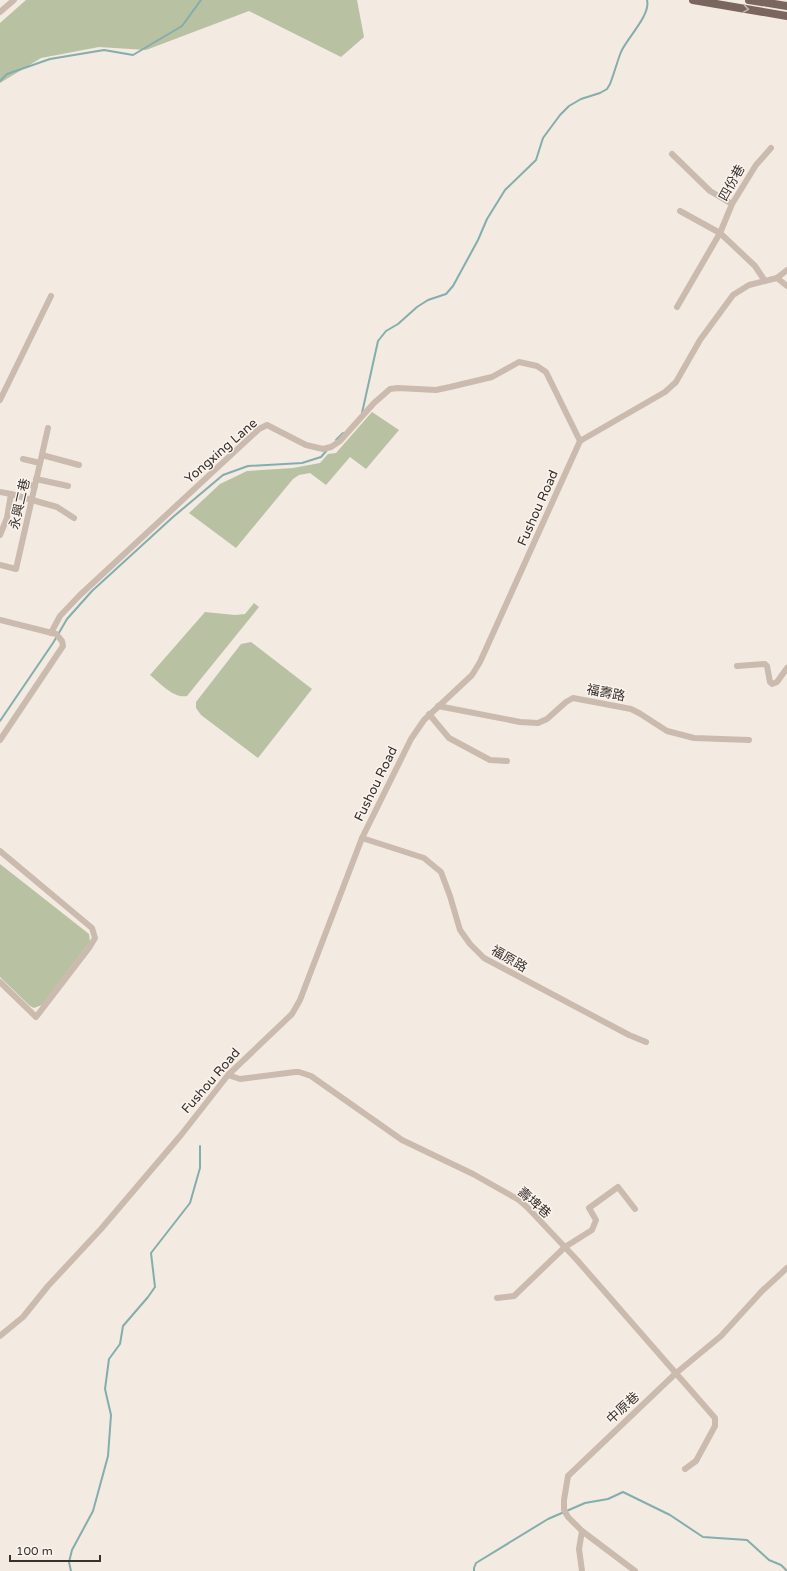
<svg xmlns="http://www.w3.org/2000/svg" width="787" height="1571" font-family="'Varela Round','Noto Sans TC',sans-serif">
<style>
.green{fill:#b9c1a3}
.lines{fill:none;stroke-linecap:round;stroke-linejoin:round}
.stream{stroke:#83aead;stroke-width:2}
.minor{stroke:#cbbaae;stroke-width:6}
.major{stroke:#7a665e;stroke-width:8}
.oneway{stroke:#c0b4ae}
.labels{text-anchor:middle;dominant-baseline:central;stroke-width:3;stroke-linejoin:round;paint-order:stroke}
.street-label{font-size:13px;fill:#3a302c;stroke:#faf4ef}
</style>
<rect width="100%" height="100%" fill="#f3eae2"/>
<!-- green -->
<g class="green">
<path d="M26,0H357L364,37L341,57L249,11L146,50L99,47L41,58L0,83V23Z"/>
<path d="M372,412L399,430L366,469L350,457L326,485L310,473L299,475L293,479L236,548L189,513L220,484L247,471L293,468L320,463L328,454L336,453Z"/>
<path d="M254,603L259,607L187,696C174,699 160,683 150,675L205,612L235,615L245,614Z"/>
<path d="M251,642L312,689L258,758L201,715L196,708V702L241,644Z"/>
<path d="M0,864L89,934L90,942L42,1005L34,1008L30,1006L0,977Z"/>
</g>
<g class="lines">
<!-- stream -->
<g class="stream">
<path d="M0,81L7,74L50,59L104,50L133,55L182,26L201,0"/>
<path d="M362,413L378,341L386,331L398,324L417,307L428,300L446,294L453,286L478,240L487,219L505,190L536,160L543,138L560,115L569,106L581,99L600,93L607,89L610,84C614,74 617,62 621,52C627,38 651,15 647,0"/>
<path d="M336,440L343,433"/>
<path d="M0,721L53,643L67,619L92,591L173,517L223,475L248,466L302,463L321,457L328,449"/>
<path d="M71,1571L69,1562L72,1550L93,1511L108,1456L111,1415L105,1389L109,1359L120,1344L123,1326L148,1297L155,1287L151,1253L190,1203L200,1168V1146"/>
<path d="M474,1571V1568L476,1563L548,1519L585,1503L608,1499L623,1492L670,1515L703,1537L747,1540L769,1560L781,1565L787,1571"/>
</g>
<!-- minor -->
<g class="minor">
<path d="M0,12L14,0"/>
<path d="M672,154L710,191L732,204"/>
<path d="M680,211L720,233L755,266L765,281"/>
<path d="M777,278L787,286"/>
<path d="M677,307L720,233L732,204L756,165L771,148"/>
<path d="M0,400L51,296"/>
<path d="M42,455L79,465"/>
<path d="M23,459L40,463"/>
<path d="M36,479L68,486"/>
<path d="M21,483L35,486"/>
<path d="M0,492L11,494L7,518L0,535"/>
<path d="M11,494L57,507L74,518"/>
<path d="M0,565L16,569L48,428"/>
<path d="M0,620L56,634L62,641L63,646L0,740"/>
<path d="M51,633L60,616L80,595L259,429L267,425L306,445L323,449L331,447L340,441L374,403L390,389L398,388L436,390L450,387L492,377L519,362L537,366L546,372L580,441"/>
<path d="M737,666L765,664L767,666L770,682L772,684L777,682L787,668"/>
<path d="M438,706L520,722L538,723L547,719L566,702L573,698L631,709L639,713L667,731L694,738L749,740"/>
<path d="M429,714L449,738L490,760L507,761"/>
<path d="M362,838L424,858L441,872L450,896L460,930L470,944L484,958L629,1035L646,1042"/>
<path d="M0,851L92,928L95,938L89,948L36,1017L0,982"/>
<path d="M228,1075L240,1079L295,1072H299L311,1076L402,1140L473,1174L519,1200L528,1208L577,1260L715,1418V1426L696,1461L685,1469"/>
<path d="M497,1298L514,1296L565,1247L592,1230L596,1220L589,1208L618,1187L635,1209"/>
<path d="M0,1336L23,1317L48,1286L101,1229L181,1135L228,1075L292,1014L300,1000L362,838L411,739L424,720L472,675L480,662L580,441L665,392L676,382L700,340L733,295L749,285L777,278L787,270"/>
<path d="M582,1571L579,1549L582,1531"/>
<path d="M635,1571L582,1531L568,1517L564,1510V1500L568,1476L675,1374L721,1336L762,1291L787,1268"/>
</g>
<!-- major -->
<g class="major">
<path d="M693,0L787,16"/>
<path d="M749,0L787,6"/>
</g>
</g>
<!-- one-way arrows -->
<defs><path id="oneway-chevron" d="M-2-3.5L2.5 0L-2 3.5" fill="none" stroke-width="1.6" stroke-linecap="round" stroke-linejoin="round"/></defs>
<use class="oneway" href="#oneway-chevron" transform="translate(746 9) rotate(9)"/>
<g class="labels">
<!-- street labels -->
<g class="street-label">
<text transform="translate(732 183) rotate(-61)">四份巷</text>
<text transform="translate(221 451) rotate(-41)">Yongxing Lane</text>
<text transform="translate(20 504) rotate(-77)">永興二巷</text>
<text transform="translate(538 508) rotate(-66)">Fushou Road</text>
<text transform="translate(606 693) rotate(11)">福壽路</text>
<text transform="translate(376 784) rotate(-64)">Fushou Road</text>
<text transform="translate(509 959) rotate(30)">福原路</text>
<text transform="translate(211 1081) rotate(-49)">Fushou Road</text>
<text transform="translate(534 1203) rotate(41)">壽埤巷</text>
<text transform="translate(623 1408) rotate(-43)">中原巷</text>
</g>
</g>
<!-- scale -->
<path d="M10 1555v6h90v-6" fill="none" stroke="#3a302c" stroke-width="2"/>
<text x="16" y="1555" font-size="12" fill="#3a302c" stroke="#faf4ef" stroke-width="3" paint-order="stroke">100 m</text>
</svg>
